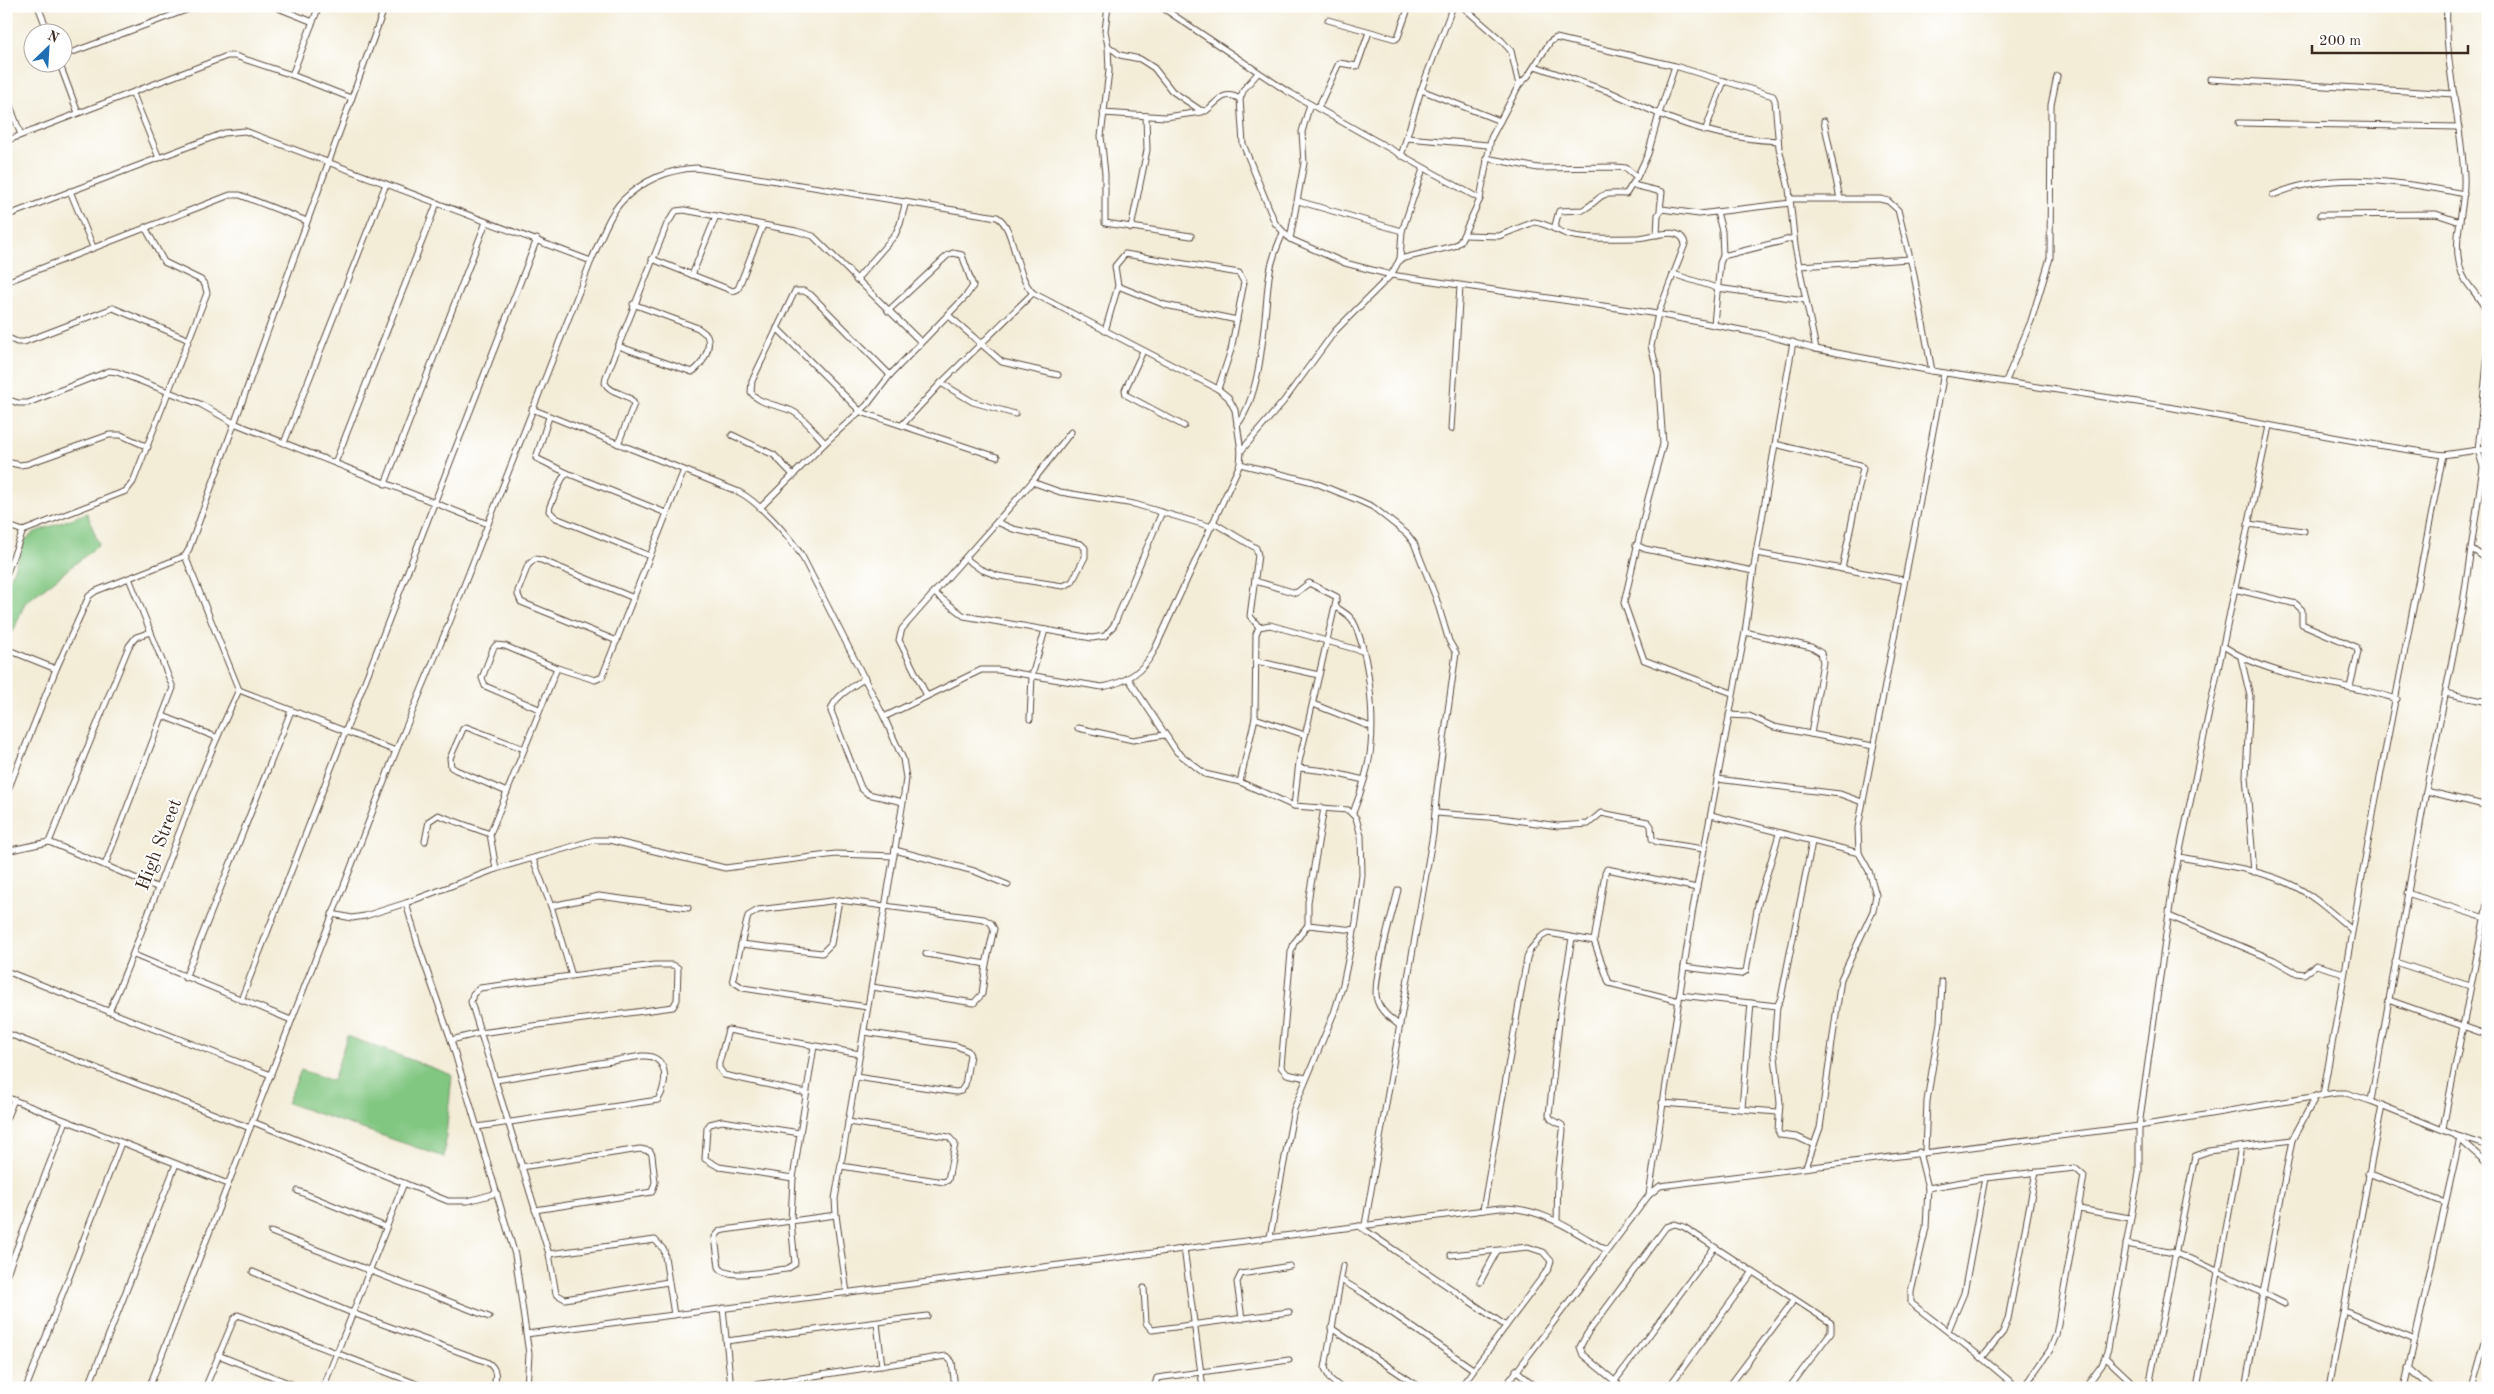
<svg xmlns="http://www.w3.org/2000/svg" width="2494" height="1394" font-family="'Old Standard TT',serif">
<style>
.green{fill:#81c681;stroke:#5e7850}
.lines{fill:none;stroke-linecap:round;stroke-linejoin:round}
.minor-casing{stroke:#57473a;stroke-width:7}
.minor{stroke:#fff;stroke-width:5}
.labels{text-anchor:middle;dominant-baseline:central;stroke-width:4;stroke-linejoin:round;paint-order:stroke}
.street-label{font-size:19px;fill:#3b2a1e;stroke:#fff}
</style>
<rect width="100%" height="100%" fill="#fff"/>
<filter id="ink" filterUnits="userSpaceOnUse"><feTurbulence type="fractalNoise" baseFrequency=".02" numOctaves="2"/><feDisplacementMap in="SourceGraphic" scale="10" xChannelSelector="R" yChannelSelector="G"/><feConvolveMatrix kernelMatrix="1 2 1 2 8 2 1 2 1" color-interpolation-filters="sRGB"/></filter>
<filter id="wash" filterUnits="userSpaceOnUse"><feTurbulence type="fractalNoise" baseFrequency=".0096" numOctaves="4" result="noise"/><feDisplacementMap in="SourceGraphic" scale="20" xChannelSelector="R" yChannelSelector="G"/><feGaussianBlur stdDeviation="1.12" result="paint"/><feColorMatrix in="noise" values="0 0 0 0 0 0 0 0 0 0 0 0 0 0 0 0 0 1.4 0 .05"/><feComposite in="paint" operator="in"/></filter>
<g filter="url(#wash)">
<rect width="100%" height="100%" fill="#f3ecd7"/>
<!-- green -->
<g class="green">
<path d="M87,513L99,545L25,603L13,632L6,629V589L25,540L35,532Z"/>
<path d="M347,1036L452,1075L444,1157L287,1103L301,1070L333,1081Z"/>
</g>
</g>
<g filter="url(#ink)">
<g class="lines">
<!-- minor casing -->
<g class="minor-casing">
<g id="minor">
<path d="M38,6L48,32"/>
<path d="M273,6L313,22"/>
<path d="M1108,6L1105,31L1108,46L1120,55L1140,59L1154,68L1172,91L1200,110L1206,111C1218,102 1223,89 1240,99"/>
<path d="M1160,6L1285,90L1480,199"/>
<path d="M1462,6L1502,41L1511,51L1519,85"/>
<path d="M2447,6C2444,64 2461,119 2464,176C2466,207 2452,237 2460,267C2464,286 2483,297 2488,316"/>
<path d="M1328,20L1396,39L1398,37L1409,6"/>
<path d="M1108,46L1109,71L1101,136L1105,174V223L1191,236"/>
<path d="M62,56L197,6"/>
<path d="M59,62L78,113"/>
<path d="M1535,66L1610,92L1659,114L1648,154L1637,177"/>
<path d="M1675,66L1659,114C1698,131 1737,139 1778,141"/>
<path d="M1258,73L1244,89L1240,99L1243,144L1275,223L1290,239"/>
<path d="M292,75L319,6"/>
<path d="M2210,79L2454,94"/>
<path d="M1421,90L1500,121"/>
<path d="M133,94L159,158"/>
<path d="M6,95L21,135"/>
<path d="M1310,104L1302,132L1304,163L1290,239L1345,263L1391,275L1651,313L1762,334L1816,349L1932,371L2157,405L2377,445L2443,455"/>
<path d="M1318,108L1339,63L1357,66L1369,32"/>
<path d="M1103,113L1165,117L1202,112"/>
<path d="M1824,121L1840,199"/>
<path d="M2239,123L2459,127"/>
<path d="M1705,131L1724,81"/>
<path d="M1407,138L1488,145"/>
<path d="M6,141L227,56H235L292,75L351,98"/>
<path d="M1401,156L1421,90L1453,6"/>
<path d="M1486,158L1538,168L1616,167L1626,168L1637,177L1626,194C1592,193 1607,196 1583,210L1559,211L1554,229"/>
<path d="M1633,185L1662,192L1660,210"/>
<path d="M70,191L93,247"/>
<path d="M2273,195C2330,170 2405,182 2464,194"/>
<path d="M1790,199H1880L1888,201L1898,210L1913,270L1932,371"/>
<path d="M1298,201L1402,231"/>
<path d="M1717,212L1722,231L1723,255"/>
<path d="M2320,215L2436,214L2460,222"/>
<path d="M6,216L224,133L245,131L591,261"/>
<path d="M1131,228L1147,150L1146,116"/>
<path d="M1464,235L1499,236L1534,222C1547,223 1558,232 1570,235C1590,240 1616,238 1636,238C1650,238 1681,224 1685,244L1658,314L1651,346L1658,374L1663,444L1648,499L1624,603L1644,660L1732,693"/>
<path d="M1657,235L1658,215L1662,209L1699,214L1790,203"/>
<path d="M652,259L733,291L738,289L763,225"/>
<path d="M1400,259L1402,231L1423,169"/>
<path d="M1799,266L1910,259"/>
<path d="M1673,274L1717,288L1805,300"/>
<path d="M692,275L716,216"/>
<path d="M856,280L895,235L900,224L906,201"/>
<path d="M6,282L230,195H240L307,221"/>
<path d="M1118,286L1165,305L1237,320"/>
<path d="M948,315L1002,362L1058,375"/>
<path d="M1714,324L1720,263L1723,256L1794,238"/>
<path d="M777,328L861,412L997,457"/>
<path d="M1105,331L1118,286L1115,266L1125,254L1239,273L1244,282L1231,350L1218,389"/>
<path d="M6,337L17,342H24L113,308L187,339"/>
<path d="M618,346L692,372C703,365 712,347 707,335L698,328L633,304"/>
<path d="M1143,351L1125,390L1126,395L1184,426"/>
<path d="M2006,381L2031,321L2050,258L2051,105L2057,76"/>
<path d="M941,383L973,402L1015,414"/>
<path d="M6,399L18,403H28L109,371L117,372L200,404L234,423L488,524"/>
<path d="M532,409L739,492C760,503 789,536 802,556L884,717L903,759L906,778L903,802L835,1199L836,1215L847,1293"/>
<path d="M549,417L536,458L567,473"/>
<path d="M902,425L941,383L1033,293"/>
<path d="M1237,425C1263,393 1264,317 1269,277C1271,261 1277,247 1283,233"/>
<path d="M1451,429L1460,286"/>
<path d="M732,435L774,455L794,476"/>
<path d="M284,443L386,184"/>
<path d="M825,443C815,433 806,419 794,412C781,405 759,405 751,392L752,381L795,291H804L811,295L890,375"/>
<path d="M618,444L634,404C629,392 611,395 605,383L606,377L667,224L676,211L684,210L796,231L813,236L921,342"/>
<path d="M1775,444L1860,465L1863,468L1842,569"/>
<path d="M2488,449L2478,450L2483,467L2462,610L2426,791L2371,1101L2455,1135L2488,1164"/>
<path d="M1241,451L1283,402L1335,331L1391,275L1400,259L1454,246L1460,242L1480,199L1491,138L1519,85L1528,76L1550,42L1556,38L1675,66L1773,96L1775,101L1779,148L1789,189L1795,246L1816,349"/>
<path d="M6,462L20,465L27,464L109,435H121L148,447"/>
<path d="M335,463L437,203"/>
<path d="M1240,464L1313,482L1360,501L1373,507L1407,534L1414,543L1436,598L1449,641L1456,653L1437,789L1433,834L1365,1225"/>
<path d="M1032,482L1060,492L1134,504L1212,527"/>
<path d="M385,484L486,222"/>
<path d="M760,508L825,443L867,405L890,375L966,296L973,286L962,255L953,253L948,255L888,311"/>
<path d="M1214,523L1256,548L1258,555L1250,616L1259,627"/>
<path d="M2248,524L2304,531"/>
<path d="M6,525L23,531L126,491L133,482L207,293L205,285L201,280L164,262L145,227"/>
<path d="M1636,545L1645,549L1753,571"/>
<path d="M2472,549L2488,560"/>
<path d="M1756,553L1903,580"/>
<path d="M185,556L239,690L396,751"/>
<path d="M650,556L556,518L549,511L550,506L562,479L567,473L666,513"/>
<path d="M965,558L980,569L998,576L1063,586L1072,582L1085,557V548L1081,544L1013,529L997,522"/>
<path d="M6,575L23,531"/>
<path d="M1255,581L1296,593L1309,583L1337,597L1299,762L1294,806"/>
<path d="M2234,589L2296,604L2302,610V624L2356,647L2358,652L2350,687"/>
<path d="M933,592L964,616L1092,638L1105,636L1114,625L1162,512"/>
<path d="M1336,607C1343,612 1352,616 1355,625C1369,656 1374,712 1371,746C1369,769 1361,792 1353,813"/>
<path d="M151,632L136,637L129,646L49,842L159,888"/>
<path d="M1745,632L1811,647L1821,653L1823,662L1811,734"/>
<path d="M617,641L521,602L518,595V591L528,565L535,559L541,560L634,598"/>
<path d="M2223,646C2276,681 2339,681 2397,699"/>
<path d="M6,649L56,669"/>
<path d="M2241,658L2250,696L2246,776L2254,872"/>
<path d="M1256,661L1319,675"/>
<path d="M865,678C854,686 833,697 831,711L861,788L868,794L903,802"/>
<path d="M1128,678L1177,752L1205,774L1240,782L1294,806L1348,810L1356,818L1361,836L1362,875L1356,922L1343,984L1334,1013L1294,1109L1270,1237"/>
<path d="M2445,693L2488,702"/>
<path d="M927,696L899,640L902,629L1032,482L1071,432"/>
<path d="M1313,704L1371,727"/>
<path d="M539,709L485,686L482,678L493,649L496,645L505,646L557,668"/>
<path d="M1729,715L1749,716L1774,727L1873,746"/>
<path d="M163,716L216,737"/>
<path d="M1255,718L1305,735"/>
<path d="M1030,719L1032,676L1045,630"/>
<path d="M1078,728L1133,740L1164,735"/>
<path d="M1299,768L1326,771L1364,780"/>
<path d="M1717,779L1840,794L1862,802"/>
<path d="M1240,782L1255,718L1256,634L1259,627L1270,625L1362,651"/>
<path d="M2426,791L2488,806"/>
<path d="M507,792L456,770L451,767L450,758L463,729L466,727L524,749"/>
<path d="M6,795L56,669L89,596L96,591L185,556L189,549L385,6"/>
<path d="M1436,813L1501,818L1558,826L1588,824L1601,813L1648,822L1651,826L1652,839L1657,842L1704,849"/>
<path d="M1711,815L1859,853"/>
<path d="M425,841L429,821L438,815L490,834"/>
<path d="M895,850L974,871L1008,885"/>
<path d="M6,851L49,842"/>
<path d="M2180,857C2217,865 2256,868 2290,884C2312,894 2333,914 2352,930"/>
<path d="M533,859L551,906L572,976"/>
<path d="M105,865L173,688L129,578"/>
<path d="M496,869L490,834L557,668L595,680L602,677L684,470"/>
<path d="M1398,890C1393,911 1371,984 1377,1000C1380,1011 1391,1019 1400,1026"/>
<path d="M2407,893L2488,919"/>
<path d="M406,903L419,948L451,1040L515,1255L529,1354L527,1388"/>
<path d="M551,906L599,896L688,908"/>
<path d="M332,914L352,918L365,916L406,903L496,869L594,840H609L725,868L836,854L894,856"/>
<path d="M2169,916L2274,960L2297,973L2304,974L2316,965L2344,973"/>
<path d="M1308,925V902L1324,808"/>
<path d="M1594,941L1605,873L1607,869L1697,888"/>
<path d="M741,944L822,953L831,944L839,900"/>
<path d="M926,954L986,964"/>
<path d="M134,955L291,1020"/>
<path d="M2395,962L2470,986"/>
<path d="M1684,967L1740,974L1746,971L1758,904L1779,834"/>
<path d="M6,971L271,1075"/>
<path d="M185,978L291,711"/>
<path d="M1680,995L1777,1006L1781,998L1812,842"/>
<path d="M241,1000L537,239"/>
<path d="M2389,1000L2488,1035"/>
<path d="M1777,1006L1774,1047L1780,1103L1778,1131L1780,1135L1797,1137L1814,1145"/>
<path d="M867,1007L743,988L734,982L733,978L748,916L758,910L839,900L984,919L991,923L994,929L986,964L982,994L974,1003L872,987"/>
<path d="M109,1012C155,905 189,794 239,690"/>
<path d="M6,1033L250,1128"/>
<path d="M451,1040L480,1033L673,1007L677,1000L678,968L673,965H654L480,988L473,994L471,1002L549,1254L556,1294L565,1299L668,1282"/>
<path d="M814,1046L793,1178L791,1221L795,1264L787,1269C772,1270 727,1281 719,1267L715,1237L720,1231L724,1230L836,1215"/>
<path d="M856,1077L956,1092L961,1091L965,1085L970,1055L968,1051L957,1046L864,1032"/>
<path d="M1306,1078L1287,1074L1281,1067L1291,952L1294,943L1308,925L1354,930"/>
<path d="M806,1093L724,1075L719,1068V1063L728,1030L860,1054"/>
<path d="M2323,1095L2376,798L2443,455L2478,450L2488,353"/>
<path d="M6,1097L228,1184"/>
<path d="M1662,1103L1778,1112"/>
<path d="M1742,1108L1751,1003"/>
<path d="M6,1119L14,1100"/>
<path d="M253,1122L448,1201H468L497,1193"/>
<path d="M477,1127L658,1100C669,1082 668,1054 642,1056L496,1080"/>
<path d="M2443,1128L2488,899"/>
<path d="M2458,1136L2488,1146"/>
<path d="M1919,1152L1928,1188L1985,1178L2075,1168L2084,1176L2056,1335L2050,1350L2023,1388"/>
<path d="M1925,1152L1927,1101L1940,1022L1942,982"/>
<path d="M841,1166L944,1182L948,1180L955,1144L949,1137L848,1122"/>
<path d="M521,1167L640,1149L650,1151L652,1155L655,1182L652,1192L535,1210"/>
<path d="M1806,1167L1820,1128L1841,979L1873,911L1876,895L1869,871L1859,853L1858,828L1944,373"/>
<path d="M2368,1173L2445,1203"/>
<path d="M793,1178L719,1167L705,1159L707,1128L710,1124L722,1121L800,1133"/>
<path d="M1928,1188L1926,1228L1911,1292V1303L1982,1358"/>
<path d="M298,1191L386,1227"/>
<path d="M1649,1195L1693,908L1745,632L1756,553L1793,342"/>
<path d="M2079,1209L2130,1218"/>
<path d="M1483,1210L1527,958L1530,950L1541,937L1548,933L1594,941L1609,983L1679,1001"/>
<path d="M1557,1222L1558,1174L1563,1131L1562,1125L1551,1119L1549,1115L1561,1005L1572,938"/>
<path d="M1359,1226L1506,1326"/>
<path d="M271,1232L489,1317"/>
<path d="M2126,1244L2174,1253L2194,1260L2285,1304"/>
<path d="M1184,1248L1203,1388"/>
<path d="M549,1254L655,1240L664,1250L674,1315"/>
<path d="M1451,1255L1528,1247L1543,1252L1551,1261L1549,1268L1460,1388"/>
<path d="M253,1272L352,1313L487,1362C498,1369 496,1377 494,1388"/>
<path d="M6,1276L66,1121"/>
<path d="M1341,1280L1363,1293L1473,1369"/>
<path d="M1480,1282L1497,1251"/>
<path d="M1144,1288L1146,1323L1152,1330L1289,1312"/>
<path d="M723,1308L731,1388"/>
<path d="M2344,1311L2415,1340"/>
<path d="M1242,1319L1237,1282L1241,1274L1290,1266"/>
<path d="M877,1323L882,1366"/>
<path d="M1331,1328L1421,1388"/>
<path d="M1948,1331L1964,1293L1985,1178"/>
<path d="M526,1334L1500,1208C1541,1207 1572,1230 1606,1250"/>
<path d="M726,1341L927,1316"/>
<path d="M218,1355L301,1388"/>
<path d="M2106,1358L2138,1388"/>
<path d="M2408,1368L2431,1388"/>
<path d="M1516,1370L1537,1388"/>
<path d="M1615,1381L1714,1248"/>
<path d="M2150,1381L2195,1156L2209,1151L2292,1140"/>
<path d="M26,1388L121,1143"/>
<path d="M88,1388L176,1164"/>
<path d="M149,1388L396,751L450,621L591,261C600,242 608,215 623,200C642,181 669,169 696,168L997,217C1015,226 1014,274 1033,293L1218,389L1228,397L1235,410L1241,451L1240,464L1154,651C1143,672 1125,683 1102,687L998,670H981L884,717"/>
<path d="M205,1388L234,1319L238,1315L427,1388"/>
<path d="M323,1388L404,1183"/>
<path d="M734,1388L946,1356L952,1362L955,1388"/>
<path d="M1154,1388L1157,1378L1289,1360"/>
<path d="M1341,1388L1330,1379L1325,1368L1343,1266"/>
<path d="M1504,1388L1649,1195L1660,1186L2139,1126L2336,1093H2346L2371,1101"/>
<path d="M1623,1388L1583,1355L1580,1347L1587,1334L1666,1227L1675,1224L1684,1227L1831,1323V1332L1789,1388"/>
<path d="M1668,1388L1752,1273"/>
<path d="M1728,1388L1794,1300"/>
<path d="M2018,1388L1982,1358L2003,1332L2008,1319L2036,1172"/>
<path d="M2085,1388L2102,1365L2108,1349L2139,1172V1126L2173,884L2269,426"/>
<path d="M2197,1388L2241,1147"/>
<path d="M2245,1388L2292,1140L2316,1096"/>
<path d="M2329,1388L2382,1105"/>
<path d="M2404,1388L2460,1138"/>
<path d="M2472,1388L2488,1332"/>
</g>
</g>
<!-- minor -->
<use href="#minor" class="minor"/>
</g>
</g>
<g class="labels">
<!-- street labels -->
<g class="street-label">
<text transform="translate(160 845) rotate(-69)">High Street</text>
</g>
</g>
<!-- margin -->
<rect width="2494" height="1394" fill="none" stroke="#fff" stroke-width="25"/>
<!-- north arrow -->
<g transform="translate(48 48) rotate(25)"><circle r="24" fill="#ffffff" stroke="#b1aaa5"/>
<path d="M0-4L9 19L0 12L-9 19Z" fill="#1f6fb2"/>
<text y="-8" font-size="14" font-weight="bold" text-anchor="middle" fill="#3b2a1e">N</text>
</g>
<!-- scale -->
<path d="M2312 45v8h156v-8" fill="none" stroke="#3b2a1e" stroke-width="2.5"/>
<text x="2319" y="45" font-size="15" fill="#3b2a1e" stroke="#ffffff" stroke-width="4" paint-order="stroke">200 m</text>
</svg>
